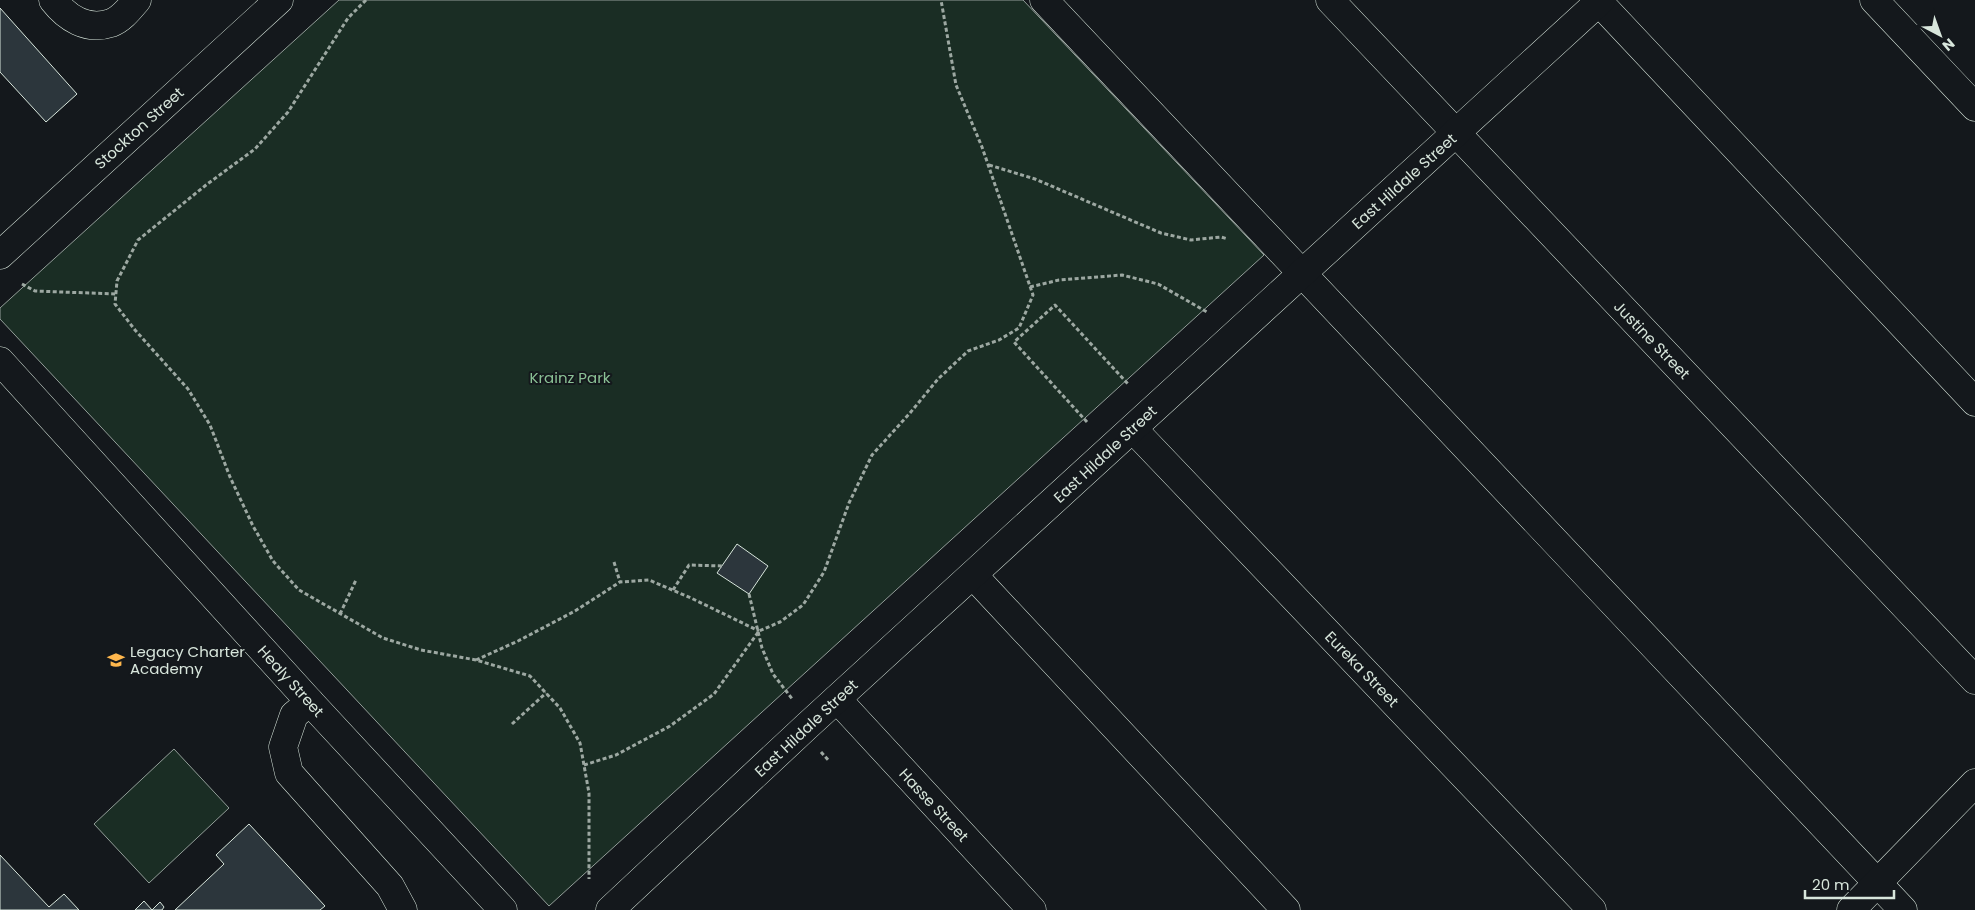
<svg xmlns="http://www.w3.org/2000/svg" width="1975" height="910" font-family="Poppins,sans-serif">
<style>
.green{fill:#1a2d24;stroke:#939e99}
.building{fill:#2c363c;stroke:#d8e6dc}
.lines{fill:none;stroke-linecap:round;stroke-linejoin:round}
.minor-casing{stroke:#d8e6dc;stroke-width:29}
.path{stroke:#9da8a2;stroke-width:3;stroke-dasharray:4 2.5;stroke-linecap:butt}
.minor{stroke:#14181c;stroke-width:28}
.labels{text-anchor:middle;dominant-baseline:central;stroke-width:4;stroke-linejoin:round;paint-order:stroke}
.street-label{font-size:15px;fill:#d8e6dc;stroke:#14181c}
.park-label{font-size:15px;fill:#8ac095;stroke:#14181c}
.poi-label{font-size:15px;fill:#d8e6dc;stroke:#14181c;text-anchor:start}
</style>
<rect width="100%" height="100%" fill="#14181c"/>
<!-- green -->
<g class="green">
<path d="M339,0H1023L1264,255L549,906L0,319V308Z"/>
<path d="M174,749L229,808L149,883L94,824Z"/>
</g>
<!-- building -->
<g class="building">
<path d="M0,8L77,94L46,122L0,72Z"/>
<path d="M737,544L768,566L749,594L717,573Z"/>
<path d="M249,824L325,906L320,910H175L224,864L216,855Z"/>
<path d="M0,855L49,907L64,894L79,910H0Z"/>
<path d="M144,901L152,910L160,902L164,907L162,910H135Z"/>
</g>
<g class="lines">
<!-- minor casing -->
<g class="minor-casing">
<g id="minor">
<path d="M53,0C67,18 87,31 111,23C122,19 130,8 137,0"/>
<path d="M1044,0L1903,910"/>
<path d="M1330,0L1975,680"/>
<path d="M1597,0L1975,402"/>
<path d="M1874,0L1975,107"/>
<path d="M0,255L279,0"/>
<path d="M0,361L310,702L503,910"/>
<path d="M1133,429L1592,910"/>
<path d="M973,575L1286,910"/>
<path d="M837,699L1032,910"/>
<path d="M310,702L294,715L283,747L289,773L390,886L403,910"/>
<path d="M610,910L807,726L1601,0"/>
<path d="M1851,910L1975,783"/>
</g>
</g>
<!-- path -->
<g class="path">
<path d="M366,0L348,18L288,112L255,149L206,185L138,240L117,281L115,304L135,330L188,389L210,425L230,477L253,526L273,561L299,590L383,638L421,650L476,660L530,676L560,708L580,743L589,793V879"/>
<path d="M989,165L1035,179L1161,233L1191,240L1221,237L1228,239"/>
<path d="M22,284L35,291L116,294"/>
<path d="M1030,287L1059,280L1122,275L1158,284L1207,312"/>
<path d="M1087,422L1014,342L1055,305L1128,384"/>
<path d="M614,562L620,582"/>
<path d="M673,590L689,565L722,566"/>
<path d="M749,594L762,648L773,674L793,700"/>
<path d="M340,614L356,580"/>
<path d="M476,660L518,641L575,611L620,582L649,580L691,598L759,631"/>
<path d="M512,724L546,693"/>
<path d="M821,752L829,761"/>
<path d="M584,765L616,755L670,726L714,694L759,631L780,622L803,605L824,572L849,503L872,455L910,413L938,379L968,351L999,340L1019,328L1033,295L982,147L956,85L941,0"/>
</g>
<!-- minor -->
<use href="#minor" class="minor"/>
</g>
<!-- icons -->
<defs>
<g id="school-bare" transform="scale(1.35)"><path d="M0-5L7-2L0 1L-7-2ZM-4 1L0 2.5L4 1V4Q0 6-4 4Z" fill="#ffb74d" stroke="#14181c" stroke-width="2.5" paint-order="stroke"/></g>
</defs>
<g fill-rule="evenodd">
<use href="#school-bare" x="116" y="660"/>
</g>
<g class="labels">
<!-- street labels -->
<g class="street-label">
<text transform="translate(139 128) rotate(-42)">Stockton Street</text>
<text transform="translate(1404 181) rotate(-42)">East Hildale Street</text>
<text transform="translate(1652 340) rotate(46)">Justine Street</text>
<text transform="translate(1105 454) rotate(-43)">East Hildale Street</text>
<text transform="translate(1362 669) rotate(46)">Eureka Street</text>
<text transform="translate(291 681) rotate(48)">Healy Street</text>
<text transform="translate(806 728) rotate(-43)">East Hildale Street</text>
<text transform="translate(934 805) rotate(47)">Hasse Street</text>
</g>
<!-- park labels -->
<g class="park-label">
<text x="570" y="377">Krainz Park</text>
</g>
<!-- poi labels -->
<g class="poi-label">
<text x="130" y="651">Legacy Charter<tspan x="130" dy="17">Academy</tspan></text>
</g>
</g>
<!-- north arrow -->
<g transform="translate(1940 35) rotate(139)" stroke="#14181c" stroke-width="4" paint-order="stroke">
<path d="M0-4L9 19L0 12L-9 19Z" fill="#d8e6dc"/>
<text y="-8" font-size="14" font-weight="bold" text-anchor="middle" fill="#d8e6dc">N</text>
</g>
<!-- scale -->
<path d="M1805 890v8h89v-8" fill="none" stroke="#d8e6dc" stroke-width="2.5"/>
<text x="1812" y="890" font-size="15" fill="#d8e6dc" stroke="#14181c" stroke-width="4" paint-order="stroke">20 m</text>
</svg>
